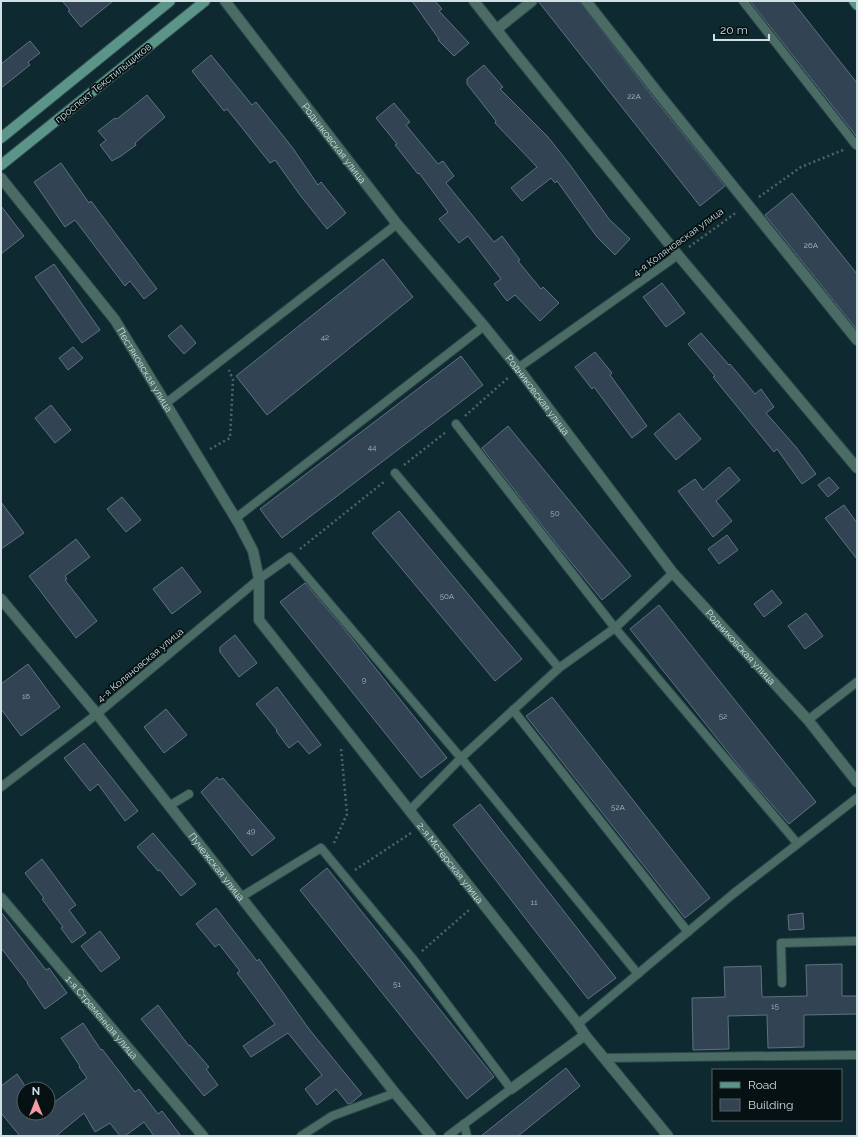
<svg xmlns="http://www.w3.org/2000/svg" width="858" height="1137" font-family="Raleway,sans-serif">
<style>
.building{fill:#324353;stroke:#5f7283}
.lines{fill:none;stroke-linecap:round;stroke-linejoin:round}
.lane-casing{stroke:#2d474c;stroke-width:10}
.street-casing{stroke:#2d474c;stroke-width:12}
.secondary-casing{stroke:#2d474c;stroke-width:12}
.path{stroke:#4e666b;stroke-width:2.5;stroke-dasharray:2 3;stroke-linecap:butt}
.lane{stroke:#4a6c65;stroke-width:8}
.street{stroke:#4a6c65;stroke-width:10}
.secondary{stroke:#5b9488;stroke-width:10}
.labels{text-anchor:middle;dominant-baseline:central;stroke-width:3.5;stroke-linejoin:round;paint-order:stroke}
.number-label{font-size:8px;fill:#a8b8be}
.street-label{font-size:10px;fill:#cfdfe2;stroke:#061113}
</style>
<rect width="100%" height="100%" fill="#0e2a30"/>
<!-- building -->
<g class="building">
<path d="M62,1H113L81,27L68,11L70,10Z"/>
<path d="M412,1H435L442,9L439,11L469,43L454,56L438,40L439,39Z"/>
<path d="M538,1H579L653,97L725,186L700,206Z"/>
<path d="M750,1H792L857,83V137Z"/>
<path d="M30,41L40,53L28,62L30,65L1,88V64Z"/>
<path d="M211,55L252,105L256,102L292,147L318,185L321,182L346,213L327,229L300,195L275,160L270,163L227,109L224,111L192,71Z"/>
<path d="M484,65L503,87L500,89L548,137L570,165L609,219L630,239L615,255L597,237L557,181L555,183L551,178L522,201L511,188L537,167L495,123L496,121L467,84V79Z"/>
<path d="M147,95L165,117L135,143L136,145L121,156L112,161L100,145L106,140L98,131L115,118L117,119Z"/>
<path d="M394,103L410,122L406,125L438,164L443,161L454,176L446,183L494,242L502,236L520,260L518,261L541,289L543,287L559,303L540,321L515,295L507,301L494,284L501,279L468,236L459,243L439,219L448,212L419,173L418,174L395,145L397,144L376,118Z"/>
<path d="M61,163L89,203L91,201L157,289L144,299L130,281L125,286L75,220L65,227L34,182Z"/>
<path d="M792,193L857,274V330L765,215Z"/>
<path d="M1,206L24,236L1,254Z"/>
<path d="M383,259L413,297L267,415L236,376Z"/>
<path d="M54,264L100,330L82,343L35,277Z"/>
<path d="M662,283L685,313L666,327L643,297Z"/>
<path d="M181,325L196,343L184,354L168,336Z"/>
<path d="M701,333L729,365L730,364L755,394L761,389L774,407L766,413L796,447L816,474L802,484L777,449L774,452L713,377L715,376L688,344Z"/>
<path d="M73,347L83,358L68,370L59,358Z"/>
<path d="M595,352L612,373L610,375L647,426L632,438L594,387L592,389L575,367Z"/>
<path d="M461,356L483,385L282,538L260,509Z"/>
<path d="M51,405L71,430L55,443L35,418Z"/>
<path d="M679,413L701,439L676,460L654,434Z"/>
<path d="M508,426L631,576L602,600L558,546L482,448Z"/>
<path d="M729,467L740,480L716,501L732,521L713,537L678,491L695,479L703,490Z"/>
<path d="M829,477L839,488L828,497L818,485Z"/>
<path d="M122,497L141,520L126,532L107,509Z"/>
<path d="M1,502L24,533L1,549Z"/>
<path d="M844,505L857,523V559L825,518Z"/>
<path d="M399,511L522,659L495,681L372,533Z"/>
<path d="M727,535L738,550L719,564L708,549Z"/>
<path d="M76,539L90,557L65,576L67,579L65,580L97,621L76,638L29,576Z"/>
<path d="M182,567L201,592L172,614L153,589Z"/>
<path d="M305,583L341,625L447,758L421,778L280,602Z"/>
<path d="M772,590L782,603L764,617L754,604Z"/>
<path d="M659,605L816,802L789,824L747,776L630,629Z"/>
<path d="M806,613L823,636L805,649L788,626Z"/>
<path d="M235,635L257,663L239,677L220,652V647Z"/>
<path d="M28,664L60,707L21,736L1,709V684Z"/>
<path d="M277,687L321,745L309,754L298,741L289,748L276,731L277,730L256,704Z"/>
<path d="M552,697L710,898L685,918L526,716Z"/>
<path d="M166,709L187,735L164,753L144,727Z"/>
<path d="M84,743L138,811L125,821L98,784L90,791L64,758Z"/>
<path d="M217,777L219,780L223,778L275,838L252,856L201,792Z"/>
<path d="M480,804L616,978L588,999L453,825Z"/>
<path d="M153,833L196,884L181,896L160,870L158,871L137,847Z"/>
<path d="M42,859L76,905L69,910L86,933L72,943L61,928L63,927L42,899L44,898L25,873Z"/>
<path d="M327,868L494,1077L467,1099L300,890Z"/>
<path d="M216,908L257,961L259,959L309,1029L362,1094L350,1104H348L336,1089L317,1105L305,1089L322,1075L288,1033L251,1057L243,1046L275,1024L237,973L240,971L219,944L215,947L196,924Z"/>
<path d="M1,912L46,970L49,968L67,993L45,1009L27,983H28L1,948Z"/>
<path d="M803,913L804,929L789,930L788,915Z"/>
<path d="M100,931L120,958L101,972L81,946Z"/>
<path d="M842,964V996H857V1014L804,1015V1047L768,1048L767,1015L728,1016L729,1049L693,1050L692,998L725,997L724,967L761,966L762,997L807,996L806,965Z"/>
<path d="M158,1005L189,1046L190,1045L209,1067L206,1069L218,1085L204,1096L141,1019Z"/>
<path d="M83,1023L101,1050L102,1049L135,1092L139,1089L158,1114L162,1111L181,1136H154L144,1122L125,1136H120L110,1123L95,1132L84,1113L56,1136H20L1,1113V1086L17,1074L27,1089L32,1085L34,1089H24V1113H48V1107L87,1078L79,1067L80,1066L61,1038Z"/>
<path d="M566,1068L580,1086L518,1136H481Z"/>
</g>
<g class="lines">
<!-- lane casing -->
<g class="lane-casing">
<g id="lane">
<path d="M743,1L856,145"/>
<path d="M518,368L678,255"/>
<path d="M165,404L397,224"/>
<path d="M456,424L615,628L559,668"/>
<path d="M395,473L559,668L461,758L638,974"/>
<path d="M236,518L484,326"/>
<path d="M673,573L615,628L797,843"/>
<path d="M513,710L688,932"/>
<path d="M808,720L857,682"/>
<path d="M1,787L97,714L259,579L290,557L461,758L409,811"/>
<path d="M169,806L189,794"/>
<path d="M241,897L321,848L413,959L511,1089L448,1136"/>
<path d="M782,983L781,943L857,941"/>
<path d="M578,1024L733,894L857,798"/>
<path d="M604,1058L857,1055"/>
<path d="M464,1124L467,1136"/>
<path d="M301,1136L332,1116L395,1093"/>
</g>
</g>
<!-- street casing -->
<g class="street-casing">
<g id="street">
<path id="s1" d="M225,1L397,224L484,326L518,368L673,573L808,720L857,782"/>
<path d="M474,1L515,53L678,255L857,468"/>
<path d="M586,1L658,93L857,340"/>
<path d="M497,29L532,1"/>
<path id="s2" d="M1,178L115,320L239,524L253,551L259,579V620L578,1024L585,1035L668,1136"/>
<path id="s3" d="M1,599L97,714L395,1093L431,1136"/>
<path id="s4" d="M1,898L203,1136"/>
<path d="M511,1089L585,1035"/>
</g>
</g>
<!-- secondary casing -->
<g class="secondary-casing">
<g id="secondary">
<path d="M854,1L857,5"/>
<path d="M1,138L170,1"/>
<path d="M1,165L205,1"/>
</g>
</g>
<!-- path -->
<g class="path">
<path d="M759,197L801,167L843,150"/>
<path d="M689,247L737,212"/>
<path d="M465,416L509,377"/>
<path d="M210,449L230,438L233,380L229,370"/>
<path d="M404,465L446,432"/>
<path d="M300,549L385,481"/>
<path d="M334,843L347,814L341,748"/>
<path d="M355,870L411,833"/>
<path d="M422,951L469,910"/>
</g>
<!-- lane -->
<use href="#lane" class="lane"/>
<!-- street -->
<use href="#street" class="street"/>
<!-- secondary -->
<use href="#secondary" class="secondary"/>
</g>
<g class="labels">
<!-- number labels -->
<g class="number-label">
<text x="634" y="96">22А</text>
<text x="811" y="245">26А</text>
<text x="325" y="337">42</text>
<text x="372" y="447">44</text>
<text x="555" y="513">50</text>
<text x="447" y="596">50А</text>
<text x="364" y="680">9</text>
<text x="26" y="696">16</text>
<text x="723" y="716">52</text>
<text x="618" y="807">52А</text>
<text x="251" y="831">49</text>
<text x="534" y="902">11</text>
<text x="397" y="984">51</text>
<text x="775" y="1006">15</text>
</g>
<!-- street labels -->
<g class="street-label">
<text transform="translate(103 83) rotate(-39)">проспект Текстильщиков</text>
<text stroke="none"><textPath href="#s1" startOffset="179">Родниковская улица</textPath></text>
<text transform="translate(678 242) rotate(-36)">4-я Коляновская улица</text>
<text stroke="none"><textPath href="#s2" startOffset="240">Пестяковская улица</textPath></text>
<text stroke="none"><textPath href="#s1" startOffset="503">Родниковская улица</textPath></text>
<text stroke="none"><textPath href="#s1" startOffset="827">Родниковская улица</textPath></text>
<text transform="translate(140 665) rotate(-40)">4-я Коляновская улица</text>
<text stroke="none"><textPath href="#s2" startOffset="830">2-я Мстерская улица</textPath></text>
<text stroke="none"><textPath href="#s3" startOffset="344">Пучежская улица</textPath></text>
<text stroke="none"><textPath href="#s4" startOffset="156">1-я Стременная улица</textPath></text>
</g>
</g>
<!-- border -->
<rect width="858" height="1137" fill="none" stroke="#cfdfe2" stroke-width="4"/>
<!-- legend -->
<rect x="712" y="1069" width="130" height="52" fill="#061113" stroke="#566366"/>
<rect x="720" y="1082" width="20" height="6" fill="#5b9488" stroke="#566366"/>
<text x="748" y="1089" font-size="12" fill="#cfdfe2">Road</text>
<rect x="720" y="1099" width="20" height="12" fill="#324353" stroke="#566366"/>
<text x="748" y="1109" font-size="12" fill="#cfdfe2">Building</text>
<!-- north arrow -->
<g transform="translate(36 1101)"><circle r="19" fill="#061113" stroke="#566366"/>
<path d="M0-3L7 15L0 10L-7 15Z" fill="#f49aa1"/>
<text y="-6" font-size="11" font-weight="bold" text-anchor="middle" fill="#cfdfe2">N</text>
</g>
<!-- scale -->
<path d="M714 34v6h55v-6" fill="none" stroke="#cfdfe2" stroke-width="2"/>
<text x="720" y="34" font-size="12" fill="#cfdfe2" stroke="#061113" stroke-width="3" paint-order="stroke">20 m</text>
</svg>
